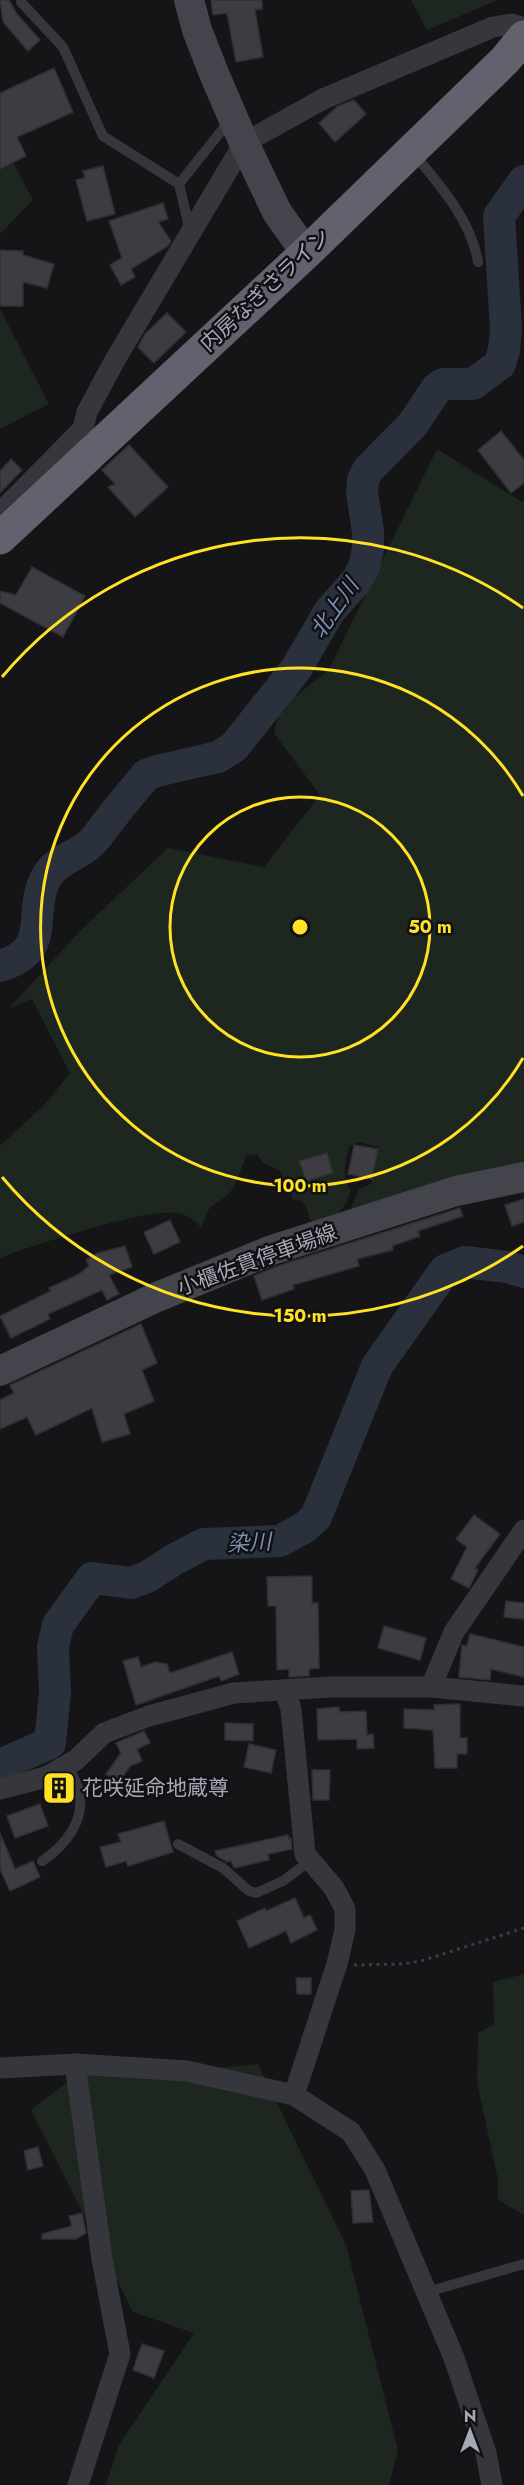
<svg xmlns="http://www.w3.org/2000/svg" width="524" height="2485" font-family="Jost,'Noto Sans JP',sans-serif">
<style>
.green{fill:#1d261f}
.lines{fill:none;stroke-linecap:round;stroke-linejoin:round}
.river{stroke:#2a313c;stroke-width:32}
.building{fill:#3d3c42;stroke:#302f33;stroke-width:1.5}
.path{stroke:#3c3c44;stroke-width:3;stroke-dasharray:3 4.5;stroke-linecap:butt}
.lane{stroke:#36363d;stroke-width:10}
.street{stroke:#36363d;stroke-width:21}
.secondary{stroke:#44444d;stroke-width:30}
.highway{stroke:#61626e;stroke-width:33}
.ring{fill:none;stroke:#ffe125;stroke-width:3}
.labels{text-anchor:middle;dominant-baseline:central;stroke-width:5;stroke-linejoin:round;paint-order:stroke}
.street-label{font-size:21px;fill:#a6a8b8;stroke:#111012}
.poi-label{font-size:21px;fill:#a6a8b8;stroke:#111012;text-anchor:start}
.water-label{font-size:22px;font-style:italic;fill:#7a8eb6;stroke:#111012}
.centre{fill:#ffe125;stroke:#111012;stroke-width:3}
.ring-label{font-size:18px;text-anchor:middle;font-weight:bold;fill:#ffe125;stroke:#111012;stroke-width:5;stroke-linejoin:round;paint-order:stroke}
</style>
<rect width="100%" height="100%" fill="#151517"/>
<!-- green -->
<g class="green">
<path d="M411,0H498L427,30Z"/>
<path d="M0,138L33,200L0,234Z"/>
<path d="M0,309L49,404L0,429Z"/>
<path d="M437,449L522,502L524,500V1166L357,1214L351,1207L359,1189L371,1184L378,1147L358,1142L349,1146C346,1163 340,1176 351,1191L346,1203L333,1221L319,1223L309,1219L308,1211L302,1201L293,1199L280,1171L262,1162L257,1154L246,1156L235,1185L228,1195L210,1207L201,1227C196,1223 189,1216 182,1214C149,1206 49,1242 12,1253L0,1259V1146L47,1102L70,1073L32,999L9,1008L82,929L168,848L264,867L320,795L274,733L281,707L328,671Z"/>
<path d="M524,1974V2215L498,2200V2180L477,2082L478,2033L494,2024L493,1982Z"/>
<path d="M258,2064L346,2245L398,2450L389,2485H106L119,2445L194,2333L133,2312L31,2110L86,2067L187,2071Z"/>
</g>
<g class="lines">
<!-- river -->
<g class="river">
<path d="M0,966C55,950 26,912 47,876C56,860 77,856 90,844C97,838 102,829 108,822C120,806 133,791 146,775L157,771L218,757L234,747L296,669L329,612L357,580L364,567L368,549V532L362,492L363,480L368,470L413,424L437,388L443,384H473L500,364L504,350L506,329L499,216L524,181"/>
<path d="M0,1765L50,1743L55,1693L53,1647L58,1625L92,1578L131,1583L147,1577L175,1559L204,1544L280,1541L304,1528L316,1517L377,1366L445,1270L465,1262L507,1267L524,1272"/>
</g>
</g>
<!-- building -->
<g class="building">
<path d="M0,0H9L17,14L40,40L28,51L3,22Z"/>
<path d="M211,0H262V9L255,10L263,57L236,62L227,13L213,15Z"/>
<path d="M54,68L73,112L17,137L26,156L0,169V93Z"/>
<path d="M354,100L366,114L335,142L319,123L338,106Z"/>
<path d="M103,166L115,214L87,221L76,180L85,178L83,171Z"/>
<path d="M163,203L168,219L158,222L171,241L168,246L131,269L135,277L121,285L110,265L122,258L109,221Z"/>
<path d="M0,250L23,251V255L54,264L47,288L23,282V306H0Z"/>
<path d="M167,313L186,332L154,363L138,347L145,334Z"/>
<path d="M501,431L524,460V483L511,493L478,450Z"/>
<path d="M129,445L168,487L135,517L108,487L115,484L102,470Z"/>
<path d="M11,459L22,470L0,493V471Z"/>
<path d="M32,567L85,596L63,637L0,603V591L16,595Z"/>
<path d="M354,1145L378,1149L372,1179L348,1174Z"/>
<path d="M327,1153L333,1173L306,1181L299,1161Z"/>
<path d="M524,1199V1222L512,1226L505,1205Z"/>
<path d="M460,1208L463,1216L418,1231L420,1236L392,1246L393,1250L357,1259L359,1266L293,1285L294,1289L262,1300L254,1276L278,1266Z"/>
<path d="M170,1220L180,1242L154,1254L144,1232Z"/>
<path d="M125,1246L132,1267L109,1275L119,1294L107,1300L102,1290L48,1314L50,1319L11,1338L0,1316L51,1291L49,1288L79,1274L89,1266L86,1260L98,1253Z"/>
<path d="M141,1324L157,1363L142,1370L154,1401L124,1414L130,1434L102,1442L92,1408L36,1435L27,1417L0,1429V1400L14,1393L10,1385Z"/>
<path d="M474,1515L500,1534L475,1568L478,1570L469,1588L451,1579L467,1547L456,1539Z"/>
<path d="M312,1576V1603H318L319,1668L309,1669V1676L289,1677V1669L277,1670L276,1606H268L267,1577Z"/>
<path d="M506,1601L524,1603V1619L504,1617Z"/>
<path d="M384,1626L426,1638L420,1660L378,1648Z"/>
<path d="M470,1634L524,1647V1677L491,1669L490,1680L459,1677L462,1645L467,1646Z"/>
<path d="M232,1652L239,1674L221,1681L219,1676L136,1705L123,1661L138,1657L141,1667L155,1662L167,1664L170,1673Z"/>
<path d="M460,1704V1738H467V1754H457V1768H435L433,1730L404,1728V1709L434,1710V1705Z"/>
<path d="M339,1707L340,1712L366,1711L367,1735L373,1734L374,1748L357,1749V1739L318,1740L317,1709Z"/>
<path d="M225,1723L253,1724V1741L225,1740Z"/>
<path d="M144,1731L150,1743L137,1749L142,1761L130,1766L119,1783L106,1774L121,1753L116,1743Z"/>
<path d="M249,1744L276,1750L271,1773L244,1767Z"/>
<path d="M312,1770H330L329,1800H313Z"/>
<path d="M40,1804L48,1826L15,1838L7,1816Z"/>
<path d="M164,1821L173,1852L128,1866L126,1861L106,1867L100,1847L121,1842L118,1834Z"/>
<path d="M0,1833L15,1869L33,1861L40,1877L10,1891L0,1869Z"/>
<path d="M288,1835L289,1839L291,1838L292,1849L268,1854L269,1860L234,1868L231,1861L227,1862L217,1856L215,1851Z"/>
<path d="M295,1898L304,1918L310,1915L317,1930L291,1943L286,1931L249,1948L237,1921L265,1908L266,1911Z"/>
<path d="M296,1978H311V1994H297Z"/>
<path d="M38,2147L43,2166L28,2170L24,2151Z"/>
<path d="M369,2190L373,2222L353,2223L351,2191Z"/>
<path d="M82,2213L86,2233L76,2239H42V2234L72,2226L69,2216Z"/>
<path d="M142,2344L164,2351L154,2378L133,2370Z"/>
</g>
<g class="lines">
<!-- path -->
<path class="path" d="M354,1965L401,1964L421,1961L524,1928"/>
<!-- lane -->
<g class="lane">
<path d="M21,2L63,47L103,136L179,184"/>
<path d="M413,153C440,185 471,220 478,262"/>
<path d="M190,231L179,184L230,120"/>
<path d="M178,1844L223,1868L249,1891L256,1893L283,1881L310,1861"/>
<path d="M42,1861C65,1846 86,1820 79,1791C77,1782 71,1773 67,1765"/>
<path d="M427,2292L524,2264"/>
</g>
<!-- street -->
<g class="street">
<path d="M81,462L83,429L87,412L115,360L244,143L323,99L493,27L512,24L524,28"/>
<path d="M0,513L83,429"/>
<path d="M431,1687L454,1632L524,1530"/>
<path d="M285,1691L291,1709L305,1854L334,1888L345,1909V1930L337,1964L294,2095"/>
<path d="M0,1789L46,1777L76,1760L104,1733L149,1716L234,1693L330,1687H431L524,1696"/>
<path d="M75,2064L102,2259L120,2354L78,2485"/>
<path d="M0,2068L75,2064L187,2071L294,2095L351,2132L375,2170L454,2358L486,2453L492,2485"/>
</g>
<!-- secondary -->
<g class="secondary">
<path d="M189,0L197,30L215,76L244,143L277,212L306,253"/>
<path d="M0,1371L157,1297L272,1250L456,1191L524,1177"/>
</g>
<!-- highway -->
<path class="highway" d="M0,538L306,253L505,60L524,37"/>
</g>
<!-- distance rings -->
<g class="ring">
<circle cx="300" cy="927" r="130"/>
<path d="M523 1058A259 259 0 1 1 523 796"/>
<path d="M523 1246A389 389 0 0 1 2 1177M2 677A389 389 0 0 1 523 608"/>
</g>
<!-- icons -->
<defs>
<g id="building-square" transform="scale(1.725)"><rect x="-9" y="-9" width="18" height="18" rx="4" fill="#ffe125" stroke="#111012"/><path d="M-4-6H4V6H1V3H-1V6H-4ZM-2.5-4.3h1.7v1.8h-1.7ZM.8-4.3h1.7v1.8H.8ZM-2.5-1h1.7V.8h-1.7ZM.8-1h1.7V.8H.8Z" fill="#111"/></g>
</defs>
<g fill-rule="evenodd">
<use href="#building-square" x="59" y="1788"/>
</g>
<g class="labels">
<!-- street labels -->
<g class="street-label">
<text transform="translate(265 290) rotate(-43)">内房なぎさライン</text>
<text transform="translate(257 1260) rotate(-20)">小櫃佐貫停車場線</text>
</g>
<!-- poi labels -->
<g class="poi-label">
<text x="82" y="1788">花咲延命地蔵尊</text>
</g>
<!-- water labels -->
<g class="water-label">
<text transform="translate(334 608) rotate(-55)">北上川</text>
<text transform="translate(249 1542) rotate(-3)">染川</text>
</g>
</g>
<circle cx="300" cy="927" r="9" class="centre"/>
<g class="ring-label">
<text x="430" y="933">50 m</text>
<text x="300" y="1192">100 m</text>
<text x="300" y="1322">150 m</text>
</g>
<!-- north arrow -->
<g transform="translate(470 2431)" stroke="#111012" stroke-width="4.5" paint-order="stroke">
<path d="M0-4.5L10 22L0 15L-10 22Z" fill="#a6a8b8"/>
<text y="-9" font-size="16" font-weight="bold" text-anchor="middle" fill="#a6a8b8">N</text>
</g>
</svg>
